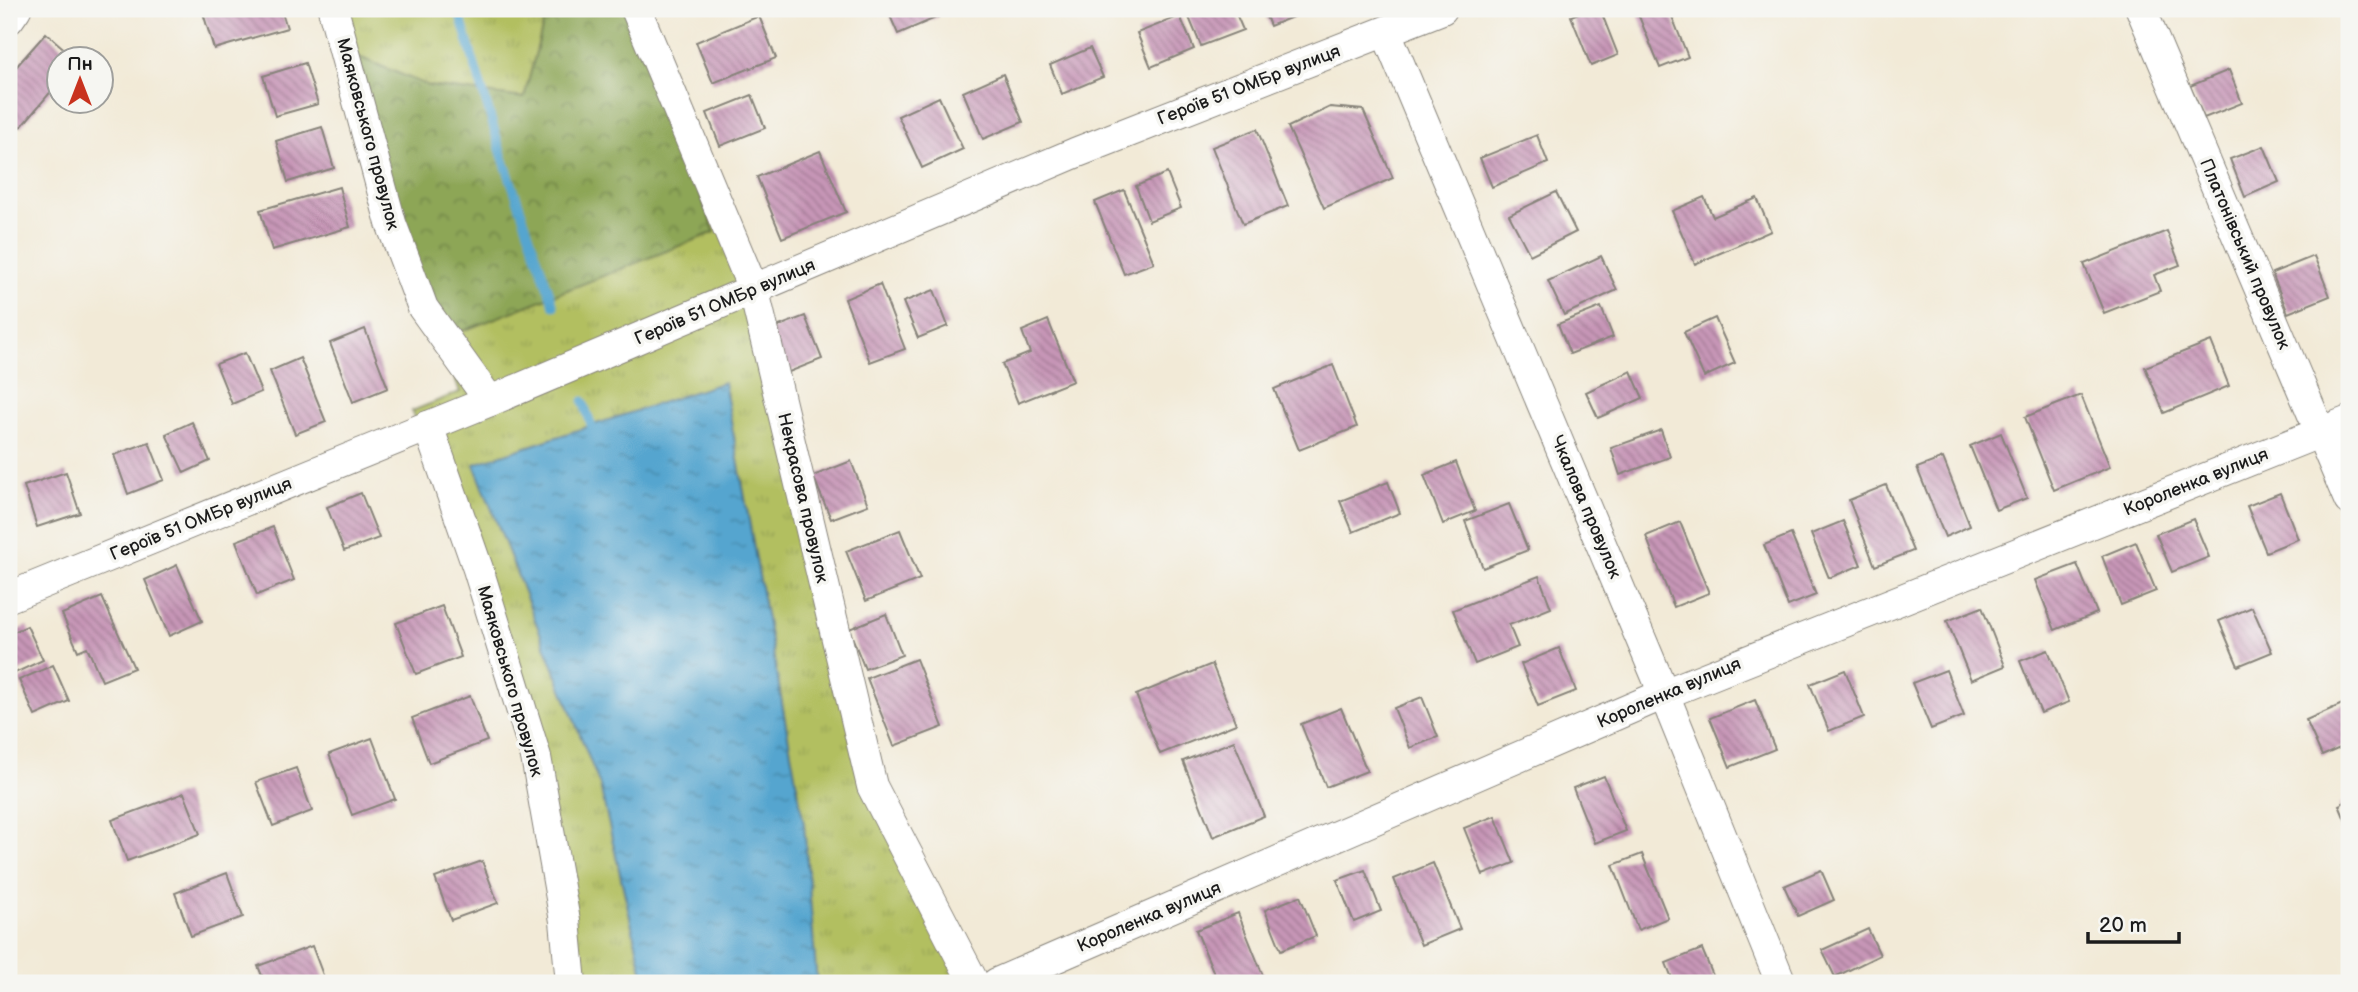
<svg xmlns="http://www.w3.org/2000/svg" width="2358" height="992" font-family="'Balsamiq Sans',sans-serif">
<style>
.grass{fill:url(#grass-tufts);stroke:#676e3e;stroke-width:2}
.forest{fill:url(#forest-crowns);stroke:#54613a;stroke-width:2}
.water{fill:url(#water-ripples);stroke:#386076;stroke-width:2}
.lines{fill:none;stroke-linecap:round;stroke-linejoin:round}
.stream{stroke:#54a5cf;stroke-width:9}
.building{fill:url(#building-back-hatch)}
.minor-casing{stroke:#87837a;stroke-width:32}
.minor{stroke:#fff;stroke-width:30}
.labels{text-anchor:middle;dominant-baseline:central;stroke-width:7;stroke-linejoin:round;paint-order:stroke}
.street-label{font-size:18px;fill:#1c1c1c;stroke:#f6f6f2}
</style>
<defs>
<pattern id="grass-tufts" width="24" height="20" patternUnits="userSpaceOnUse" patternTransform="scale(1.75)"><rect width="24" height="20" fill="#b2bf61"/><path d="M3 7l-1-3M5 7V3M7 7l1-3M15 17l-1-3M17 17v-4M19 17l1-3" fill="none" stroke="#98a454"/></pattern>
<pattern id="forest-crowns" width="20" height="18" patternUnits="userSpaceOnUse" patternTransform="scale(1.75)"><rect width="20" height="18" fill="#8da657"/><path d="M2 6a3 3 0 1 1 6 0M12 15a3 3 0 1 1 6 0" fill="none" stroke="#728647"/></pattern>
<pattern id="water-ripples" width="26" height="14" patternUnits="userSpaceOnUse" patternTransform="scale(1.75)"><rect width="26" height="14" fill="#54a5cf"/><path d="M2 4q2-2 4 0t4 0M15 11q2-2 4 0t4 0" fill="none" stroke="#4586a7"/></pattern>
<pattern id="building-back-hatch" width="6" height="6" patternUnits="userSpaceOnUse" patternTransform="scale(1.75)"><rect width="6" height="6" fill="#c796b7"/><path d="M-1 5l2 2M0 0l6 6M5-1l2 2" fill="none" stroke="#a17a94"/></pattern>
</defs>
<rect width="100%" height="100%" fill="#f6f6f2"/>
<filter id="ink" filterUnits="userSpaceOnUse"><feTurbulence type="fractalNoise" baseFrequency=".0143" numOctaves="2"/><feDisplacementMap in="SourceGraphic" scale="14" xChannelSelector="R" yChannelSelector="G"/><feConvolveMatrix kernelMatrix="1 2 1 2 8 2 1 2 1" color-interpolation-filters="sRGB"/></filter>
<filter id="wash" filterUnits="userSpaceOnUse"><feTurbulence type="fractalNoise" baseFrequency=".00686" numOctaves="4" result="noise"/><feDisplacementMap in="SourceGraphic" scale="28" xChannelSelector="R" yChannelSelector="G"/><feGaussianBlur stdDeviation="1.57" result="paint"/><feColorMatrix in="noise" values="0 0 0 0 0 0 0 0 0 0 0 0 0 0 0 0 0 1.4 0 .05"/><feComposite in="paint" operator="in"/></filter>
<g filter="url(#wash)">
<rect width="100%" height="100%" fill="#f2ead7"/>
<!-- grass -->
<path class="grass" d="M329,9H630L754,291L872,786L974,983H571L565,921L478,569L412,411L460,392L440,340Z"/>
<!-- forest -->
<path class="forest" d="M547,9H630L715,232L440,340L342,50L429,86L524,98Z"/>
<!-- water -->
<path class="water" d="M724,382L804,824L817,983H645L600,786L474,464Z"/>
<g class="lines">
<!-- stream -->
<g class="stream">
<path d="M458,9L501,152L554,306"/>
<path d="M583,401L595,436"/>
</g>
</g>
<g id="blocks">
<!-- building -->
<g class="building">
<path d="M218,9H281L287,28L214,49L203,13Z"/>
<path d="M887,9H935L938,17L898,34Z"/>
<path d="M1202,9H1234L1243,30L1201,46L1188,15Z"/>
<path d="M1263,9H1303L1305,12L1270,26Z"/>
<path d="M1588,9H1600L1618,55L1591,66L1571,16Z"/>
<path d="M1636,9H1669L1688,57L1660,68Z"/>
<path d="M759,16L776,58L713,83L696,42Z"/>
<path d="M1180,16L1194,49L1151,67L1137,33Z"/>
<path d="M46,33L77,60H60V81L21,127L9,117V75Z"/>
<path d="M1090,48L1103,77L1062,94L1050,65Z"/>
<path d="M305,63L318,104L275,116L263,76Z"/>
<path d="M2229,70L2242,103L2204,118L2190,86Z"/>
<path d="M1003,74L1023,122L983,139L963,92Z"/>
<path d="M752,95L765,128L720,146L707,113Z"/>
<path d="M939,97L963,149L922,168L898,116Z"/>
<path d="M1330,107L1363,110L1393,178L1324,208L1288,127Z"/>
<path d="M322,127L334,168L288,182L276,141Z"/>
<path d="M1257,129L1288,206L1243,224L1212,147Z"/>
<path d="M1537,135L1548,163L1492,187L1480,158Z"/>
<path d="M2264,146L2279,182L2245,197L2230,159Z"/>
<path d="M820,151L846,212L782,238L757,177Z"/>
<path d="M1167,173L1181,208L1149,221L1136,186Z"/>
<path d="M339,187L350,227L272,250L260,210Z"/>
<path d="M1124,190L1154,263L1124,274L1095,202Z"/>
<path d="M1556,192L1576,232L1530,255L1509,215Z"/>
<path d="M1704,197L1713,217L1757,198L1771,231L1695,264L1672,211Z"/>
<path d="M2167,231L2180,265L2154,275L2160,291L2104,313L2084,264Z"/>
<path d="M1601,256L1617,290L1564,315L1548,281Z"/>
<path d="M2314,256L2330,296L2288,313L2272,273Z"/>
<path d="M880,284L905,349L870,362L845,299Z"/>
<path d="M934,290L948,326L918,338L903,302Z"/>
<path d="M1601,307L1613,337L1570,354L1558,324Z"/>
<path d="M805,316L822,359L784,374L766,331Z"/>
<path d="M1715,318L1735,363L1704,377L1684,332Z"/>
<path d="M1048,320L1073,381L1018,403L1002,364L1030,353L1022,331Z"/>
<path d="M365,329L388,388L353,402L330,343Z"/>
<path d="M2211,341L2229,386L2164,413L2145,367Z"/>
<path d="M245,353L261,392L232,404L216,364Z"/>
<path d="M300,358L326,422L295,434L270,371Z"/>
<path d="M1333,365L1357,427L1299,450L1274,389Z"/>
<path d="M1631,371L1643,398L1598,418L1586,392Z"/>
<path d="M2081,395L2110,467L2054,490L2025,417Z"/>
<path d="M192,422L210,461L184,473L166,434Z"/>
<path d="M1661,430L1670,457L1620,475L1611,448Z"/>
<path d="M2001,433L2027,498L1996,510L1970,446Z"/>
<path d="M149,442L164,480L128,494L114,455Z"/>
<path d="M1943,458L1970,526L1945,537L1917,468Z"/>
<path d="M851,461L868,505L831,519L813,476Z"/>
<path d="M1456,462L1475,511L1443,524L1424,475Z"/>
<path d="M66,472L80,513L37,527L24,486Z"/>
<path d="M1388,482L1400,513L1353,532L1340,501Z"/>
<path d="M1886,485L1913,551L1875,566L1849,500Z"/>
<path d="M361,493L379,538L344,551L327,507Z"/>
<path d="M2280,493L2298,539L2266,552L2247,506Z"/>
<path d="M1509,504L1528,550L1483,568L1465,521Z"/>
<path d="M2193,519L2209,557L2172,572L2156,534Z"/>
<path d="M1843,521L1861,565L1829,578L1811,534Z"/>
<path d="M1680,522L1709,593L1674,607L1646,536Z"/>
<path d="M273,527L294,580L257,595L236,541Z"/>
<path d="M900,530L920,579L866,601L846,551Z"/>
<path d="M1791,534L1816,595L1788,606L1764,545Z"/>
<path d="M2136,542L2156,591L2121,605L2102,556Z"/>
<path d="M2077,564L2097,613L2055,630L2035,580Z"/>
<path d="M177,565L202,621L169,636L145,580Z"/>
<path d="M1539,576L1551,608L1509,625L1518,647L1475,664L1453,610Z"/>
<path d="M102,597L134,668L102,681L87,647L78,651L62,614Z"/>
<path d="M442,606L461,657L416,674L396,623Z"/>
<path d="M1982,607L2005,666L1971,680L1947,621Z"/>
<path d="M2252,607L2272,652L2238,666L2219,621Z"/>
<path d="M886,614L902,655L865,669L849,629Z"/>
<path d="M27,626L43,660L15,673L9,659V634Z"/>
<path d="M1559,648L1576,691L1538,706L1521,664Z"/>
<path d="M2048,650L2069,702L2041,713L2020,661Z"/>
<path d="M916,659L943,727L894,746L867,678Z"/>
<path d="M1212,664L1236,724L1160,754L1136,695Z"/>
<path d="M53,665L69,701L35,716L19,680Z"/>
<path d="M1845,670L1864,717L1829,731L1810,684Z"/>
<path d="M1946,670L1964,716L1931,729L1912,683Z"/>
<path d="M470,696L487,741L429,763L412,718Z"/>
<path d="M1422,697L1438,737L1410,748L1394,708Z"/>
<path d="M1755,700L1775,749L1730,767L1710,718Z"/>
<path d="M2349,701V744L2322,756L2306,720Z"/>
<path d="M1341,708L1367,771L1326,787L1301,724Z"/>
<path d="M372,738L395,799L352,815L329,754Z"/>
<path d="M1234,741L1264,816L1213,837L1183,761Z"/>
<path d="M296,768L312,811L273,826L256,782Z"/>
<path d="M1604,776L1626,831L1595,843L1573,788Z"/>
<path d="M184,793L200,834L127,861L112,820Z"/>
<path d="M2349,800V829L2339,805Z"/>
<path d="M1495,816L1514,863L1483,875L1464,828Z"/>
<path d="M1642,854L1668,918L1638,930L1613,865Z"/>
<path d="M482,861L498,903L451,920L435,878Z"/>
<path d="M1433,863L1460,929L1421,945L1394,879Z"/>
<path d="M1365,870L1381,911L1354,922L1337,880Z"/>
<path d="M1821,870L1834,900L1798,916L1784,886Z"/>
<path d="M227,873L243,917L191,936L175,893Z"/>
<path d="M1300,896L1316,936L1281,950L1265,910Z"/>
<path d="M1238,913L1266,983H1218L1196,930Z"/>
<path d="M1868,929L1880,955L1835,977L1822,950Z"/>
<path d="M312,946L326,983H265L258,966Z"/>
<path d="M1702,949L1716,983H1674L1666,963Z"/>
</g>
</g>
</g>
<g filter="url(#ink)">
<use href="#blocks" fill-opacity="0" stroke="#87837a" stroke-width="2"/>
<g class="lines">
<!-- minor casing -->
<g class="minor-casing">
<g id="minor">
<path d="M333,9L391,223L423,308L490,401"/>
<path d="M636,9L754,291L872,786L974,983"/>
<path d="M2141,9L2349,500"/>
<path d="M9,19L16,9"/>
<path d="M1386,32L1664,694L1781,983"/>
<path d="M428,426L478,569L536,757L565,921L571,983"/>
<path d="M9,597L490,401L1075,153L1442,9"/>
<path d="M997,983L1664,694L2349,421"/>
</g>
</g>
<!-- minor -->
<use href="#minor" class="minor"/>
</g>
</g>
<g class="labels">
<!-- street labels -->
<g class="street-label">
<text transform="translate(1249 85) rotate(-21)">Героїв 51 ОМБр вулиця</text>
<text transform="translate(368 134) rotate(75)">Маяковського провулок</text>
<text transform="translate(2245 254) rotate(67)">Платонівський провулок</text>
<text transform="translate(725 302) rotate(-23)">Героїв 51 ОМБр вулиця</text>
<text transform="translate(2196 482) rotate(-22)">Короленка вулиця</text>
<text transform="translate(803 498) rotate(77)">Некрасова провулок</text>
<text transform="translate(1586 507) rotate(67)">Чкалова провулок</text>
<text transform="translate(201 519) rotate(-22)">Героїв 51 ОМБр вулиця</text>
<text transform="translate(510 681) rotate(74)">Маяковського провулок</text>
<text transform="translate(1669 693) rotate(-23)">Короленка вулиця</text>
<text transform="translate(1149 917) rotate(-23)">Короленка вулиця</text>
</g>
</g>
<!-- margin -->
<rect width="2358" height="992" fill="none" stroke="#f6f6f2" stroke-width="35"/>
<!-- north arrow -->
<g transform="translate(80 80)"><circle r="33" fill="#f6f6f2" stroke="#9f9f9c" stroke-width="2"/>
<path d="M0-5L12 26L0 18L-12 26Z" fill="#c8321e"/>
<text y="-10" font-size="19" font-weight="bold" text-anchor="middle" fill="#1c1c1c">Пн</text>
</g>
<!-- scale -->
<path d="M2088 932v10h91v-10" fill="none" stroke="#1c1c1c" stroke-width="3.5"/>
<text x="2099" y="932" font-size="21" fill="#1c1c1c" stroke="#f6f6f2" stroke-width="5" paint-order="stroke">20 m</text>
</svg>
